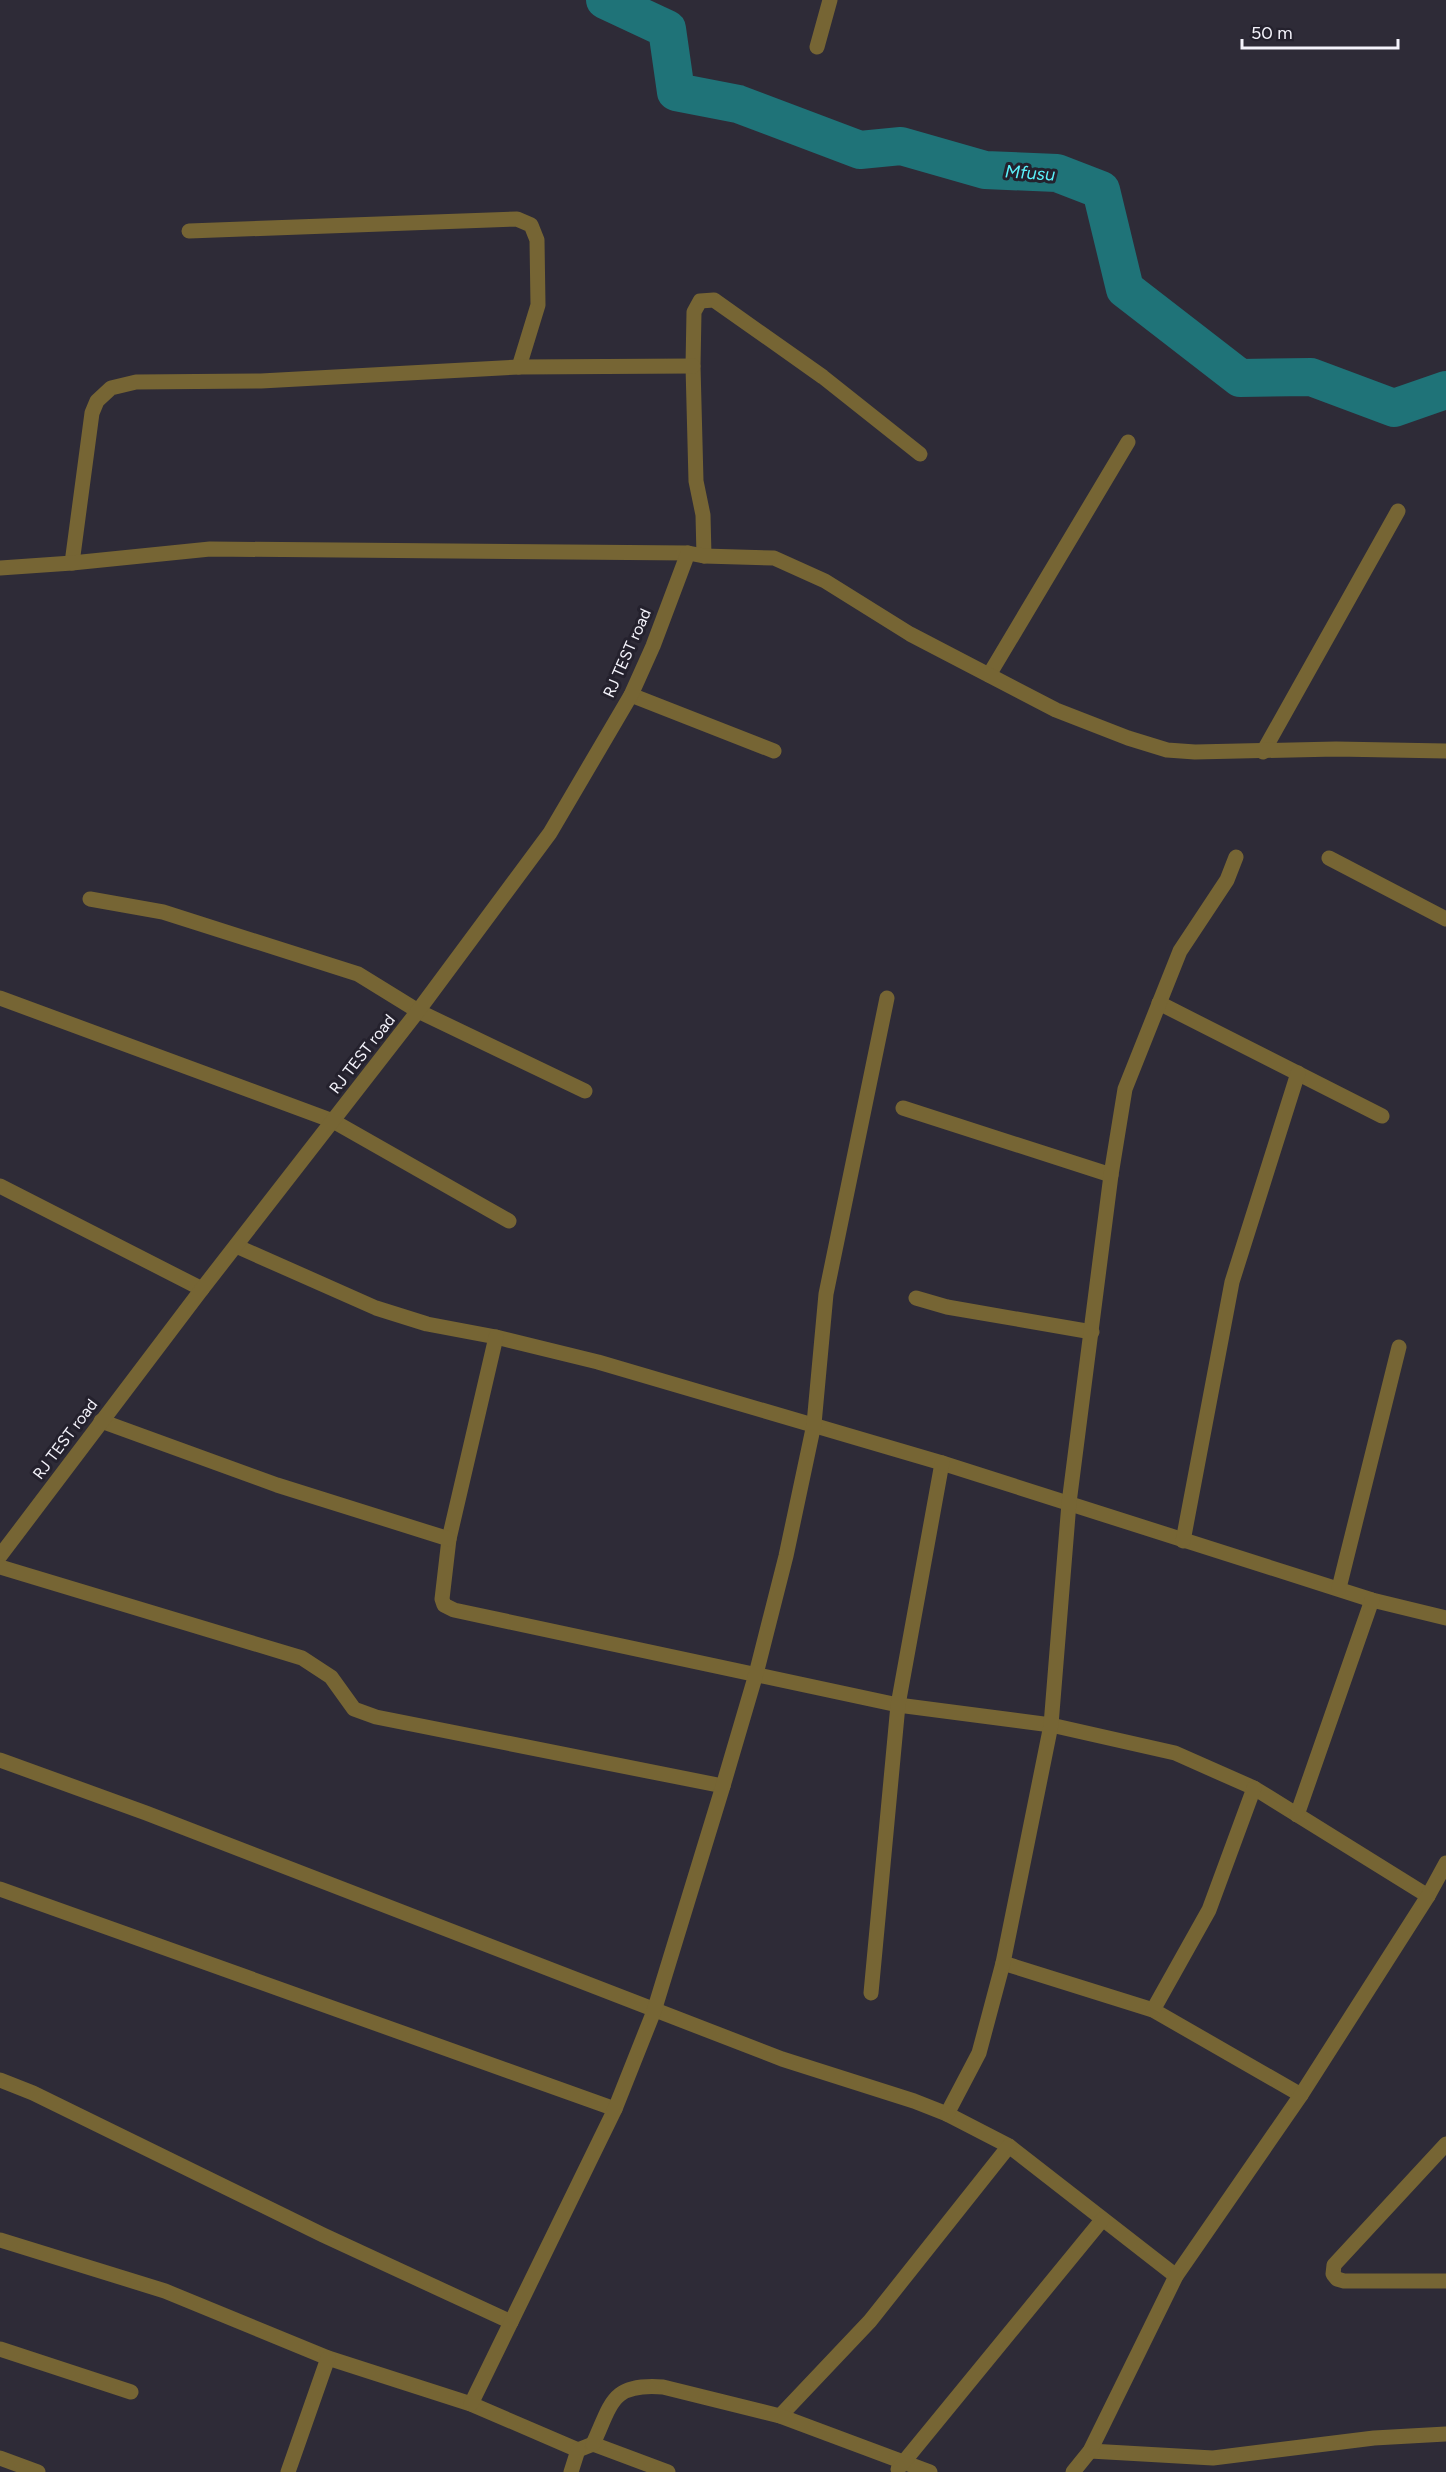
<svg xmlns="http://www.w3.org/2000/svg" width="1446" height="2472" font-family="Figtree,sans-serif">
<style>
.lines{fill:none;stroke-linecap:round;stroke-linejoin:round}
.river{stroke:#1f7378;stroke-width:38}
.minor{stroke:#766534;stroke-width:15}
.labels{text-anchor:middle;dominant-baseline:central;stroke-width:6;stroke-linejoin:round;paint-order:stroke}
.street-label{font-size:16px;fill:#f4f3fb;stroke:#24212d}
.water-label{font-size:18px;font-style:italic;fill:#5bf2fb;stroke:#24212d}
</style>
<rect width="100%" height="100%" fill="#2e2b37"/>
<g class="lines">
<!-- river -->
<path class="river" d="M605,0L667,29L676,92L738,104L860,150L901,146L985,170L1057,173L1101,190L1125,289L1240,378L1311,377L1394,408L1446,390"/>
<!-- minor -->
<g class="minor">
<path d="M817,47L830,0"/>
<path d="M189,231L517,219L531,225L537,240L538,305L519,367"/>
<path d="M704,556L703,515L696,481L693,366L694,312L700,301L714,300L823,377L920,454"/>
<path d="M72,563L92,413L97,401L111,388L136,382L261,381L519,367L693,366"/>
<path d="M0,568L72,563L210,549L688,553"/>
<path d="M989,675L1128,442"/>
<path d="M631,695L774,751"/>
<path d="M1263,752L1398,511"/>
<path d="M1329,858L1446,919"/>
<path d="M90,899L163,912L358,974L418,1011L585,1091"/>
<path d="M0,998L333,1121L509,1221"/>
<path d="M1159,1003L1382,1116"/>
<path d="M903,1108L1111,1175"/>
<path d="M0,1186L202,1289"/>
<path d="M236,1246L376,1308L427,1324L496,1337L598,1362L942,1463L1372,1600L1446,1618"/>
<path d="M916,1298L947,1307L1092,1332"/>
<path d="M496,1337L449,1539L442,1599L444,1605L454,1610L898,1705L1051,1725L1175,1753L1254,1788L1428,1896"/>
<path d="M101,1421L277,1485L449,1539"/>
<path d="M1183,1541L1232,1282L1298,1073"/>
<path d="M0,1556L202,1289L418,1011L550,833L631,695L653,646L688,553L704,556L774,558L825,581L910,634L1056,710L1128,738L1167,750L1195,752L1336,749L1446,751"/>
<path d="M0,1567L302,1658L331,1677L354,1709L376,1717L723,1786"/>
<path d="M1339,1588L1399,1347"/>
<path d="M0,1760L146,1813L782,2059L914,2101L947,2114L1009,2146L1176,2276"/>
<path d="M1297,1815L1372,1600"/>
<path d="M0,1889L615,2109"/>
<path d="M1003,1963L1153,2010L1301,2095"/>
<path d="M871,1993L898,1705L942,1463"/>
<path d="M1153,2010L1209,1910L1254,1788"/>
<path d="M0,2080L33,2093L323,2235L511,2322"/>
<path d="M947,2114L979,2053L1003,1963L1051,1725L1069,1503L1111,1175L1125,1089L1180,951L1227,880L1236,857"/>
<path d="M1446,2144L1334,2265L1333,2274L1337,2279L1344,2281H1446"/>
<path d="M0,2240L165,2291L328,2358L471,2404L578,2450L593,2444L668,2472"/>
<path d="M0,2349L131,2392"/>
<path d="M471,2404L615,2109L654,2011L723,1786L756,1674L786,1556L814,1424L826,1294L887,998"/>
<path d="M780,2416L870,2321L1009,2146"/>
<path d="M593,2444C612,2403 611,2383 663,2387L780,2416L930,2472"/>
<path d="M1090,2451L1213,2458L1374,2438L1446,2434"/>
<path d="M0,2458L38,2472"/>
<path d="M898,2469L1102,2220"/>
<path d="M288,2472L328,2358"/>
<path d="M571,2472L578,2450"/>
<path d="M1073,2472L1090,2451L1176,2276L1301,2095L1428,1896L1446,1863"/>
</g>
</g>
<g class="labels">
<!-- street labels -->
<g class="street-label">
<text transform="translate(627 653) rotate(-66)">RJ TEST road</text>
<text transform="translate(362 1054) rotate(-52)">RJ TEST road</text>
<text transform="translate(65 1439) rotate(-53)">RJ TEST road</text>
</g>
<!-- water labels -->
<g class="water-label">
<text transform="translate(1030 173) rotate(4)">Mfusu</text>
</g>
</g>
<!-- scale -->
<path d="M1242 39v9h156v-9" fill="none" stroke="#f4f3fb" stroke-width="3"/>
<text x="1251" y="39" font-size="18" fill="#f4f3fb" stroke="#24212d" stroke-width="4.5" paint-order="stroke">50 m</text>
</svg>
